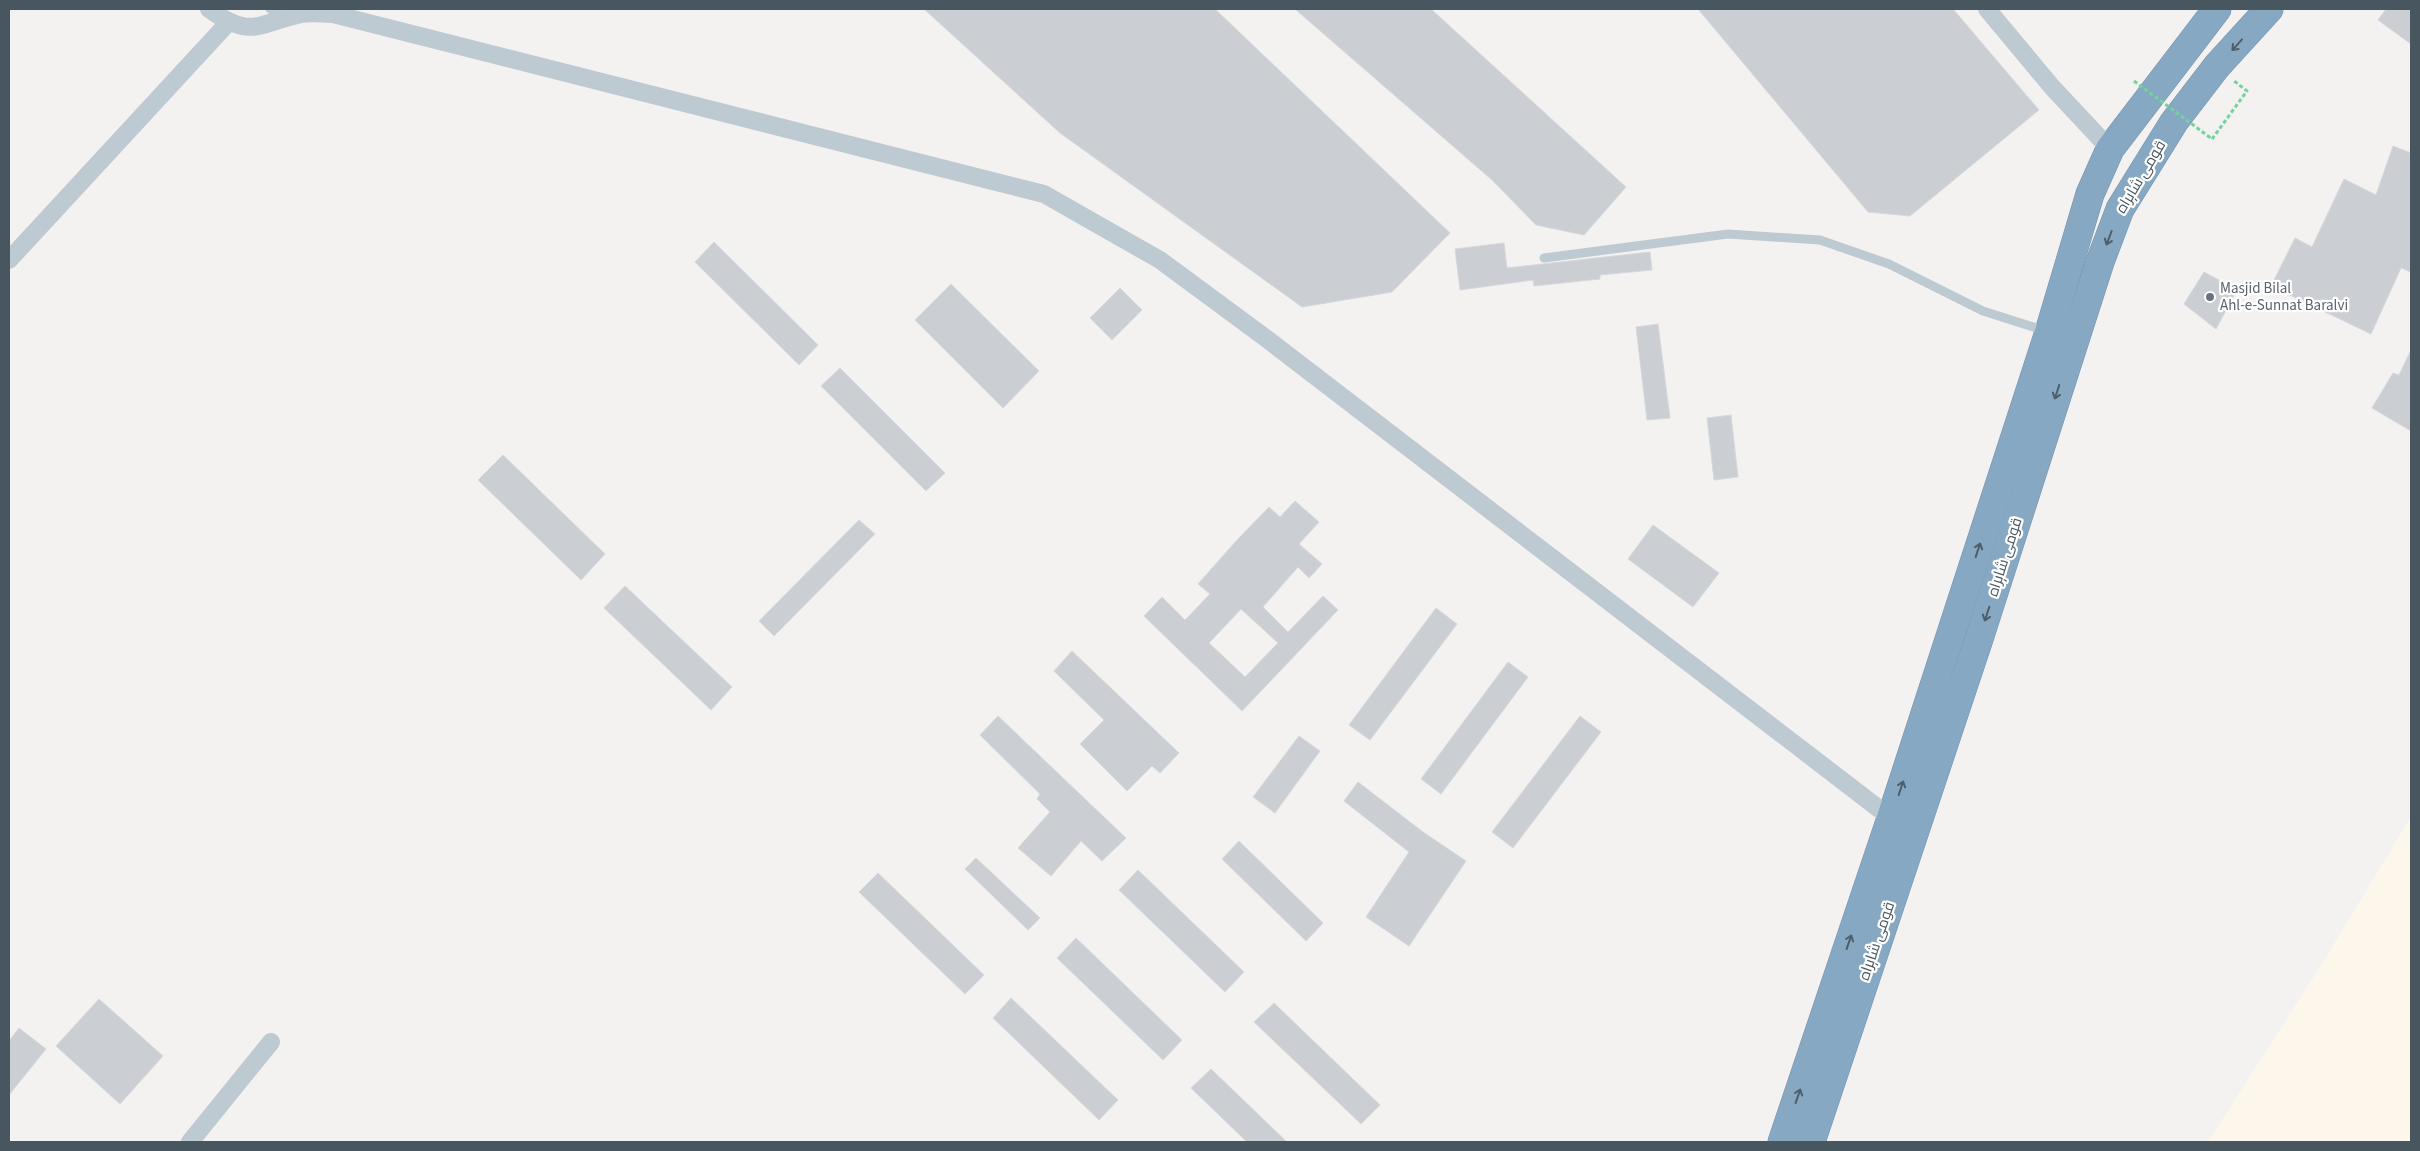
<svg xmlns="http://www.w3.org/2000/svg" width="2420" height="1151" font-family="'Source Sans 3',Cairo,sans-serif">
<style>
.commercial{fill:#fdf7eb}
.building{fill:#cbcfd4;stroke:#d5d8dd;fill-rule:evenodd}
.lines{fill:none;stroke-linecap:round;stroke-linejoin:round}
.highway-casing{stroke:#7193ae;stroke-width:29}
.path{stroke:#74d39c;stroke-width:3;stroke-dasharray:4 2.5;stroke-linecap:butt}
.lane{stroke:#becad1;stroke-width:9}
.street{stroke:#becad1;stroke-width:18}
.highway{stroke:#86a8c2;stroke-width:28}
.path-bridge{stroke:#74d39c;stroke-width:3;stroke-dasharray:4 2.5;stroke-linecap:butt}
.oneway{stroke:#4e5e6a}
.worship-dot{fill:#6b7280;stroke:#fff;stroke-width:2}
.labels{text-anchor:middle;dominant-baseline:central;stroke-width:4.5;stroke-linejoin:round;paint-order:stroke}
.street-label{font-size:15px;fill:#485660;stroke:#fff}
.worship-label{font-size:15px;fill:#5b616d;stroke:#fff;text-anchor:start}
</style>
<rect width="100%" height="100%" fill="#f4f1f1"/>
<!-- commercial -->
<path class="commercial" d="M2411,817V1142H2208L2320,967Z"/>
<!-- building -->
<g class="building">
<path d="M924,9H1215L1450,233L1392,292L1302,307L1060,133Z"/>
<path d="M1295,9H1431L1626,187L1584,235L1536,225L1492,180Z"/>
<path d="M1698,9H1953L2039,110L1910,216L1868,212Z"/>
<path d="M2386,9H2411V44L2378,20Z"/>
<path d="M2393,146L2411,153V272L2401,268L2371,334L2271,286L2295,238L2312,247L2344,179L2376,195Z"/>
<path d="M714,242L818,345L799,365L695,262Z"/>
<path d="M1504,243L1507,268L1650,252L1652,270L1600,275V279L1534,286L1533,280L1460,290L1455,249Z"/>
<path d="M2204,272L2237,290L2216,329L2184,304Z"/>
<path d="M951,284L1039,371L1003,408L915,320Z"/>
<path d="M1120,288L1142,310L1112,340L1090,318Z"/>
<path d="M1658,324L1670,418L1647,420L1636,327Z"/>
<path d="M2411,350V431L2372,408L2393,373L2399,375Z"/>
<path d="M840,368L945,473L926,491L821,386Z"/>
<path d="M1731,415L1738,477L1714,480L1707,418Z"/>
<path d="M503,455L605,554L581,580L478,480Z"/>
<path d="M1295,501L1319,522L1299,544L1322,564L1309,578L1298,567L1263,607L1288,632L1323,596L1338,610L1242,711L1144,616L1162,597L1185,620L1210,594L1198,584L1237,540L1269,507L1280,517ZM1241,609L1278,643L1245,677L1209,643Z"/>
<path d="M859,520L875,534L774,636L759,621Z"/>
<path d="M1653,525L1719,573L1693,607L1628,559Z"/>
<path d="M625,586L732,687L711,710L604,608Z"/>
<path d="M1436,608L1457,624L1370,740L1349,725Z"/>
<path d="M1072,651L1179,753L1160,773L1152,766L1127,791L1080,744L1104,720L1054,671Z"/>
<path d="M1508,662L1528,677L1441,794L1421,779Z"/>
<path d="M998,716L1126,838L1102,861L1081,841L1051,876L1018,848L1050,812L1037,799L1040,794L980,735Z"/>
<path d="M1580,716L1601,732L1513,848L1492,832Z"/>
<path d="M1299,736L1320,751L1275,813L1253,797Z"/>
<path d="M1358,782L1423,832L1466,861L1409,946L1366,917L1409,852L1344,801Z"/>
<path d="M1239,841L1323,923L1306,941L1222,859Z"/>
<path d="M976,858L1040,918L1028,930L965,869Z"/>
<path d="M1138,870L1244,972L1225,992L1119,890Z"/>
<path d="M878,873L984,975L965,994L859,892Z"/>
<path d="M1076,938L1182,1040L1163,1060L1057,958Z"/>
<path d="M1011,998L1118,1100L1099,1120L993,1018Z"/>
<path d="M99,999L163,1056L120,1104L56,1046Z"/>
<path d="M1274,1003L1380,1105L1361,1124L1254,1022Z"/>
<path d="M19,1028L46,1049L9,1095V1041Z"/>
<path d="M1211,1069L1287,1142H1247L1191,1088Z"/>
</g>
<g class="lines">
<!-- highway casing -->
<g class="highway-casing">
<g id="highway">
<path d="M1782,1142L1891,818L2049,332L2090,194L2110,149L2217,9"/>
<path d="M1811,1142L1978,642L2100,262L2120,209L2174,122L2217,66L2269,9"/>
</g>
</g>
<!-- path -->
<path class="path" d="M2212,139L2247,91L2233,80"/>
<!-- lane -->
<g class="lane">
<path d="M270,9L283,18"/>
<path d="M1544,258L1728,234L1820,240L1889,264L1983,311L2046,331"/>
</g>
<!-- street -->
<g class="street">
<path d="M209,9C252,40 258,23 302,14C312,12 324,14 333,14L1044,194L1160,260L1267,339L1891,818"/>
<path d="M1987,9L2052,87L2110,149"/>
<path d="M9,260L228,23"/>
<path d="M190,1142L271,1042"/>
</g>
<!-- highway -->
<use href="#highway" class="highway"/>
<!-- path-bridge -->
<path class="path-bridge" d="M2134,81L2212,139"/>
</g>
<!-- one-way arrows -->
<defs><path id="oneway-shaft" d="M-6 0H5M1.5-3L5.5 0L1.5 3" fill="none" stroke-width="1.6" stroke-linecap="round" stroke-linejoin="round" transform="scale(1.25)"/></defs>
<g class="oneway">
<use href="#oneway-shaft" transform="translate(2237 45) rotate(132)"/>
<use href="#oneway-shaft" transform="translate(2109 238) rotate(111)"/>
<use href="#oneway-shaft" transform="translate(2057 392) rotate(108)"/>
<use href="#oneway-shaft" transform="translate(1978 550) rotate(-72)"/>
<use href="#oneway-shaft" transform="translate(1987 614) rotate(108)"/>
<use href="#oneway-shaft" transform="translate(1901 788) rotate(-72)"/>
<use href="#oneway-shaft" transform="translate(1849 942) rotate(-71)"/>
<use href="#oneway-shaft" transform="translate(1798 1096) rotate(-71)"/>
</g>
<!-- markers -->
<circle class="worship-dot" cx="2210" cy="297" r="5"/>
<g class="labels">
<!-- street labels -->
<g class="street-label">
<text transform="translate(2141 177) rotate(-59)">قومی شاہراہ</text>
<text transform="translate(2005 557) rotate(-72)">قومی شاہراہ</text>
<text transform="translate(1877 941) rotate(-71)">قومی شاہراہ</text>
</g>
<!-- worship labels -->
<g class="worship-label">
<text x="2220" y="288">Masjid Bilal<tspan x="2220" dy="17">Ahl-e-Sunnat Baralvi</tspan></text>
</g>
</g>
<!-- border -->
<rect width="2420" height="1151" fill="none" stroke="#485660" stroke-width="20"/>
</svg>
